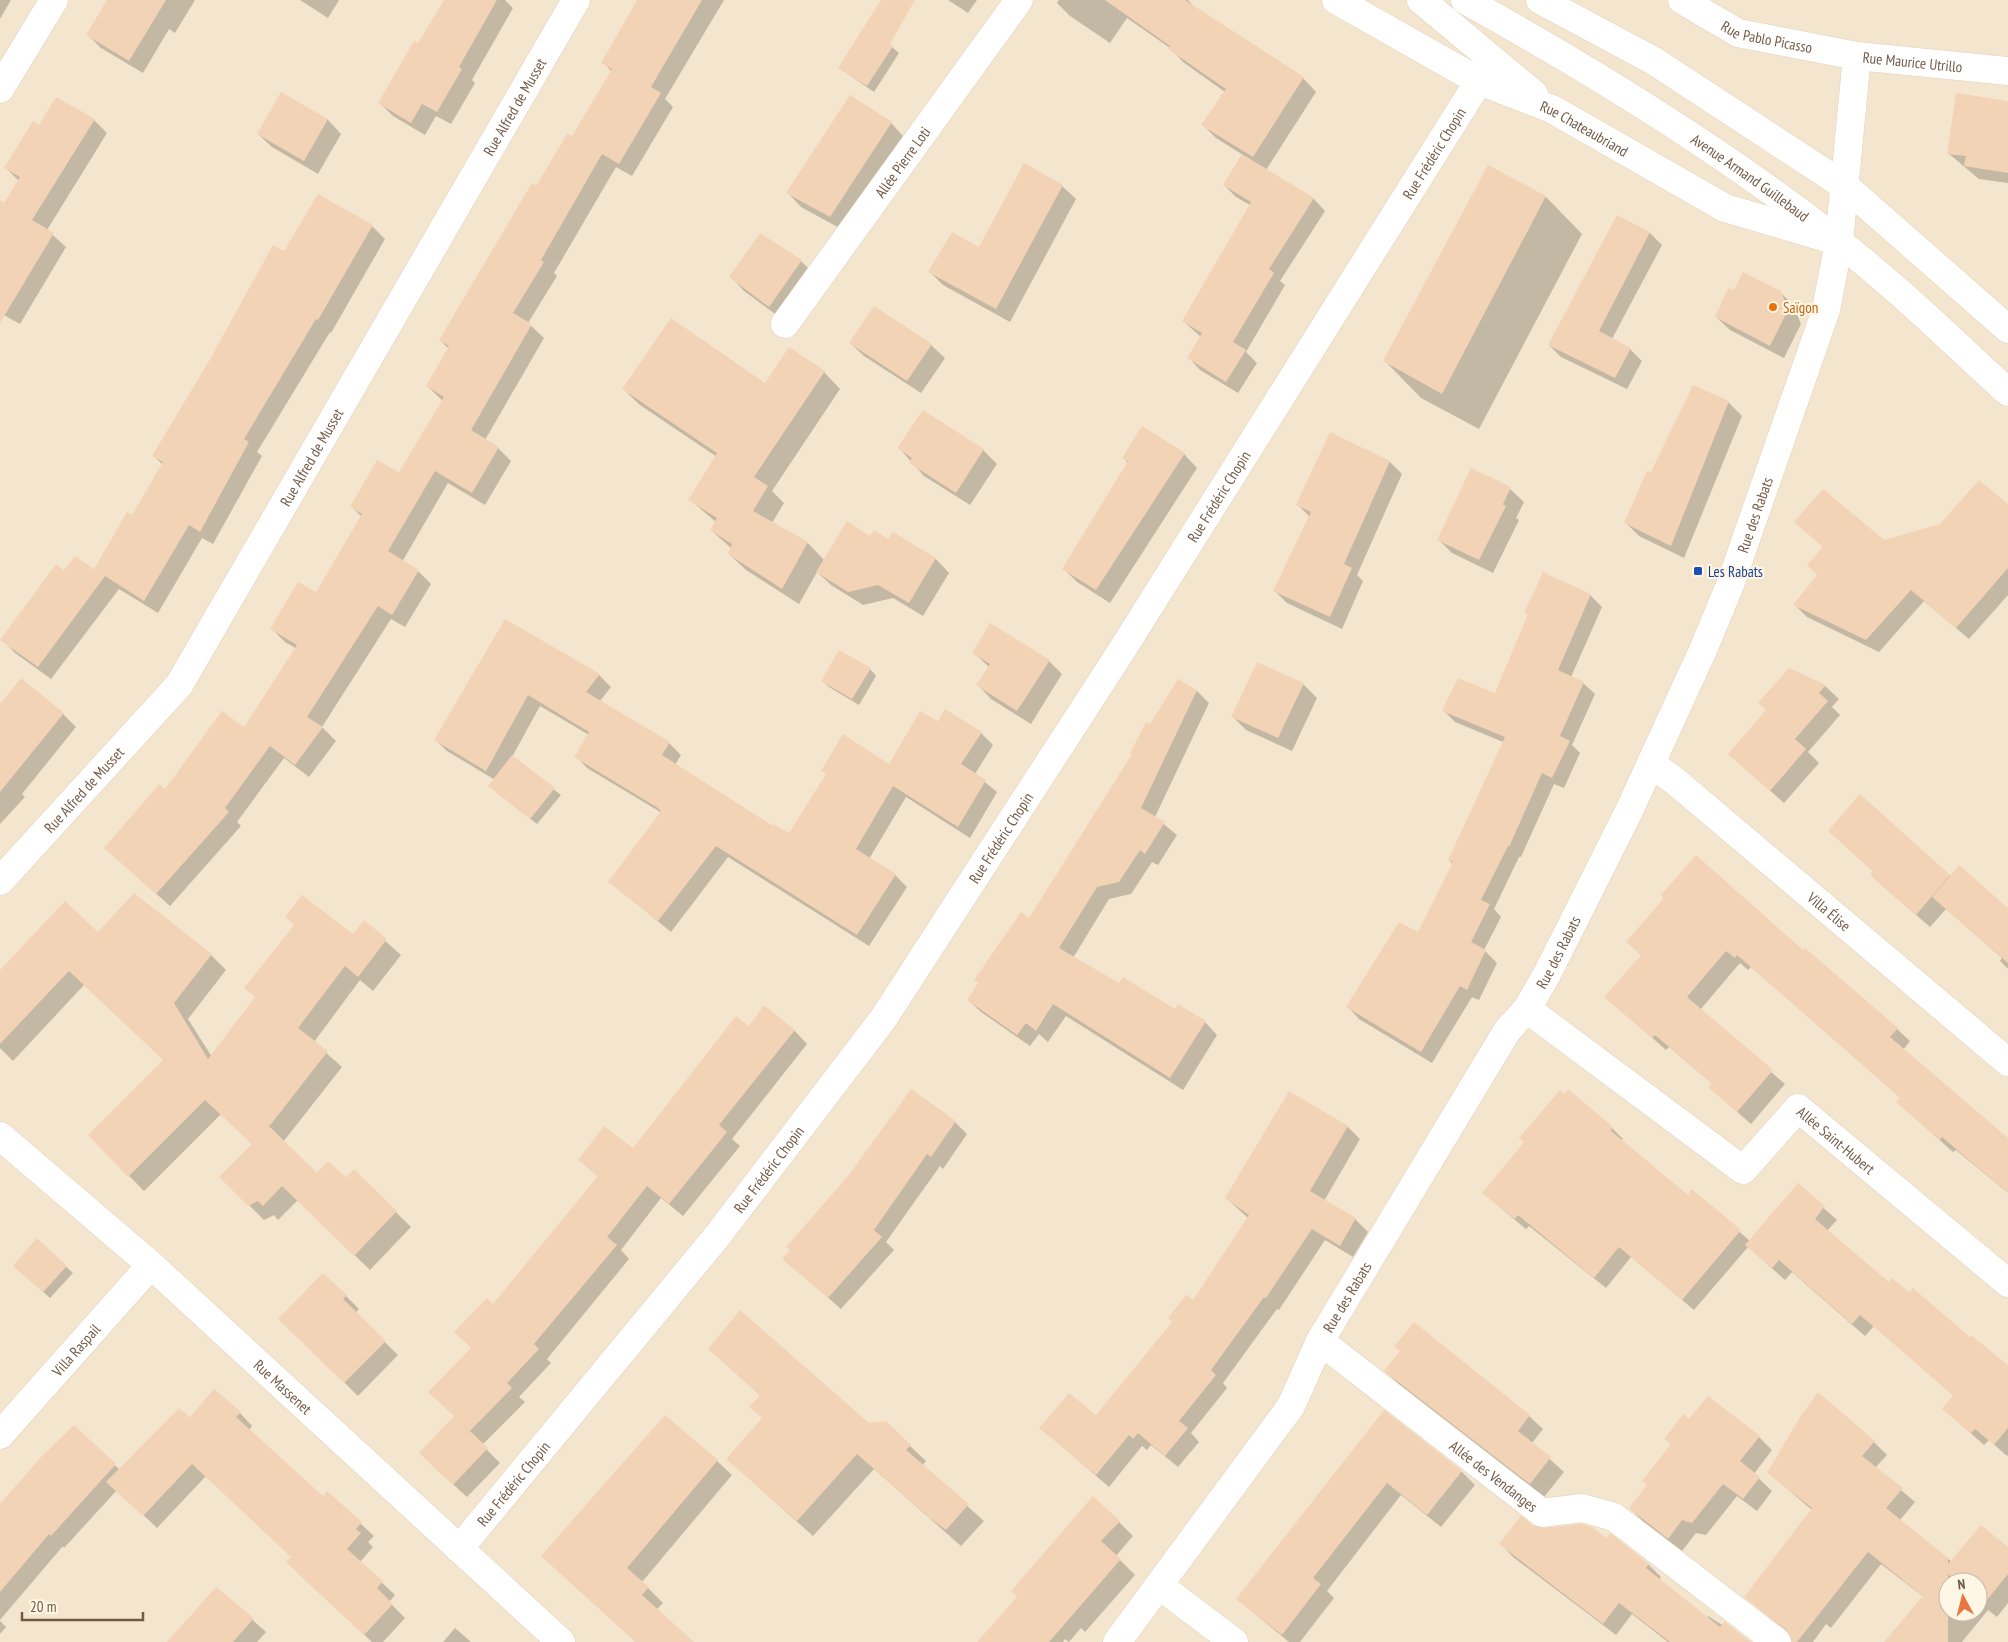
<svg xmlns="http://www.w3.org/2000/svg" width="2008" height="1642" font-family="'PT Sans Narrow',sans-serif">
<style>
.residential{fill:#f4e6ce;fill-rule:evenodd}
.shadow{fill:#0003;fill-rule:evenodd}
.building{fill:#f2d3b6}
.lines{fill:none;stroke-linecap:round;stroke-linejoin:round}
.street-casing{stroke:#e1d0bb;stroke-width:29}
.secondary-casing{stroke:#e6d2b9;stroke-width:29}
.street{stroke:#fff;stroke-width:28}
.secondary{stroke:#fff;stroke-width:28}
.food-dot{fill:#e8710a;stroke:#fff7e6;stroke-width:2}
.transit-dot{fill:#1a4fb4;stroke:#fff7e6;stroke-width:2}
.labels{text-anchor:middle;dominant-baseline:central;stroke-width:4;stroke-linejoin:round;paint-order:stroke}
.street-label{font-size:15px;fill:#735a47;stroke:#fff7e6}
.food-label{font-size:15px;fill:#c56008;stroke:#fff7e6;text-anchor:start}
.transit-label{font-size:15px;fill:#164399;stroke:#fff7e6;text-anchor:start}
</style>
<rect width="100%" height="100%" fill="#fdf4df"/>
<!-- residential -->
<path class="residential" d="M0,0H2008V1642H0ZM1948,1582H1978V1612H1948Z"/>
<!-- shadow -->
<g class="shadow">
<path d="M0,0H11L0,19Z"/>
<path d="M108,0H195L175,33L169,29L143,73L101,48L88,35Z"/>
<path d="M300,0H339L328,18Z"/>
<path d="M445,0H505L513,8L472,80L475,83L451,124L436,116L425,135L393,116L379,102L419,45Z"/>
<path d="M639,0H724L665,99L673,107L632,176L616,167L554,273L557,276L528,323L544,338L485,440L498,448L511,461L485,505L448,483L402,562L418,571L431,584L405,627L391,619L322,727L336,741L309,777L284,758L237,822L241,826L170,906L105,848L166,791L244,729L297,649L285,642L272,629L316,594L362,517L352,507L399,474L443,401L427,386L449,349L440,340L537,188L573,138L612,72L603,62Z"/>
<path d="M948,0H977L968,13Z"/>
<path d="M1059,0H1188L1196,9L1303,78L1316,92L1266,170L1314,199L1325,211L1280,281L1285,285L1246,352L1257,363L1238,393L1200,370L1189,358L1201,337L1183,321L1250,205L1236,197L1224,185L1243,155L1216,138L1203,125L1225,92L1183,62L1170,48L1127,18L1110,43L1070,16L1057,3Z"/>
<path d="M892,47L899,53L874,92L839,68Z"/>
<path d="M282,94L328,120L341,134L318,174L272,147L258,134Z"/>
<path d="M56,99L94,120L107,133L47,230L66,247L20,324L0,313V212L19,181L6,168L40,126Z"/>
<path d="M2008,102V183L1979,179L1948,153Z"/>
<path d="M891,123L904,137L843,230L801,207L788,193Z"/>
<path d="M1488,167L1546,197L1582,234L1479,429L1421,398L1385,361Z"/>
<path d="M1062,186L1076,199L1010,322L943,285L930,272L979,248Z"/>
<path d="M1617,216L1650,233L1662,245L1612,339L1630,349L1642,361L1627,389L1561,357L1549,345Z"/>
<path d="M372,226L385,239L331,333L330,332L257,452L262,456L213,544L202,538L158,613L119,589L51,679L15,653L2,639L64,572L95,570L133,517L163,465L154,456L284,253Z"/>
<path d="M801,261L814,274L782,319L744,291L731,277Z"/>
<path d="M1780,292L1794,306L1801,324L1784,358L1730,330L1716,317Z"/>
<path d="M850,343L931,345L945,358L921,393L864,356Z"/>
<path d="M824,372L840,389L772,491L784,503L772,523L808,543L824,560L871,537L889,541L894,534L936,559L949,573L923,616L893,598L863,605L831,585L817,572L799,604L746,570L729,554L732,549L711,530L716,522L690,500L717,457L640,405L623,389L765,385Z"/>
<path d="M1728,402L1742,416L1684,558L1639,536L1625,522L1651,474Z"/>
<path d="M899,448L983,450L997,464L970,505L924,476Z"/>
<path d="M1184,454L1197,468L1110,603L1077,582L1064,569L1128,463L1123,457Z"/>
<path d="M1390,462L1402,474L1357,575L1363,581L1342,629L1287,603L1275,591L1310,517L1298,505Z"/>
<path d="M1510,489L1524,502L1516,518L1519,520L1493,573L1452,553L1438,539Z"/>
<path d="M2008,512V595L1969,639L1924,601L1879,652L1807,617L1795,605L1884,541Z"/>
<path d="M1590,595L1602,607L1571,677L1583,683L1595,694L1572,745L1580,753L1564,788L1554,784L1521,857H1519L1494,909L1501,917L1484,950L1497,963L1479,1000L1472,997L1432,1063L1359,1019L1348,1007L1418,934L1453,864L1449,860L1503,742L1455,722L1443,710L1496,695L1529,616L1526,612Z"/>
<path d="M506,621L599,675L611,687L600,701L669,743L681,755L675,765L774,827L790,835L827,775L822,770L890,766L939,723L981,733L993,745L975,774L997,792L970,838L906,797L869,859L895,875L907,887L869,946L728,857L671,932L610,882L662,813L587,768L576,756L589,735L540,706L512,757L561,795L537,824L496,792L495,780L447,751L436,740Z"/>
<path d="M973,652L1049,661L1062,674L1031,724L991,699L978,685L989,667Z"/>
<path d="M870,669L876,676L859,705L829,687L823,681Z"/>
<path d="M1790,669L1825,686L1839,699L1832,707L1840,715L1808,752L1819,763L1784,803L1729,754L1767,711Z"/>
<path d="M1303,684L1317,698L1292,751L1246,730L1233,717Z"/>
<path d="M1197,691L1209,703L1155,817L1177,835L1158,865L1152,862L1131,894L1109,899L1073,958L1119,984L1205,1022L1217,1035L1183,1090L1066,1016L1048,1042L1039,1034L1030,1046L981,1012L968,1000L1029,920L1150,726Z"/>
<path d="M0,706L63,714L76,727L22,794L25,797L0,824Z"/>
<path d="M1860,796L1951,877L2008,910V969L2000,961L2002,958L1946,909L1930,927L1885,888L1871,875L1874,872L1829,831Z"/>
<path d="M364,922L401,955L373,991L360,980L314,1042L342,1067L283,1142L317,1175L346,1179L354,1171L411,1227L370,1270L298,1200L278,1220L274,1215L264,1220L221,1177L253,1145L221,1114L144,1191L89,1135L164,1060L84,985L13,1061L0,1048V979L98,934L211,955L226,970L188,1019L212,1057L353,935Z"/>
<path d="M1628,942L1803,951L1897,1029L1910,1041L1903,1050L2008,1140V1193L1956,1150L1953,1152L1897,1102L1901,1098L1751,967L1748,970L1740,963L1700,1010L1785,1084L1751,1124L1710,1088L1713,1084L1669,1047L1666,1050L1606,997L1642,956Z"/>
<path d="M749,1027L794,1030L807,1044L732,1139L740,1146L683,1216L661,1198L621,1250L629,1259L547,1359L551,1363L519,1397L525,1402L482,1445L500,1463L467,1497L434,1467L456,1417L472,1348L493,1306L599,1177L580,1160L633,1150Z"/>
<path d="M1290,1093L1348,1127L1360,1139L1324,1201L1355,1219L1368,1232L1353,1257L1325,1240L1279,1310L1277,1309L1223,1383L1227,1388L1191,1433L1199,1442L1178,1467L1151,1445L1147,1450L1142,1446L1109,1487L1041,1428L1096,1417L1193,1301L1248,1218L1226,1198Z"/>
<path d="M955,1122L967,1134L943,1169L940,1166L886,1242L894,1250L841,1309L784,1259Z"/>
<path d="M1612,1128L1623,1139L1621,1141L1688,1196L1692,1191L1750,1241L1798,1185L1837,1220L1827,1231L1889,1284L2008,1367V1455L2007,1456L1989,1440L1984,1445L1957,1421L1944,1409L1954,1396L1874,1326L1865,1336L1792,1272L1785,1280L1748,1247L1694,1310L1631,1257L1606,1288L1529,1226L1526,1229L1483,1193Z"/>
<path d="M37,1240L73,1273L50,1298L21,1272Z"/>
<path d="M346,1296L359,1309L355,1313L398,1355L358,1396L280,1319Z"/>
<path d="M709,1349L910,1446L926,1461L922,1466L984,1521L961,1546L874,1469L813,1536L744,1474L763,1419L761,1396Z"/>
<path d="M1385,1371L1529,1416L1543,1429L1532,1443L1564,1472L1544,1497L1399,1384Z"/>
<path d="M1384,1412L1462,1472L1475,1485L1441,1527L1401,1495L1327,1591L1334,1598L1300,1642H1289L1237,1599Z"/>
<path d="M240,1413L252,1426L249,1430L323,1498L327,1493L374,1536L368,1542L373,1547L360,1562L395,1595L389,1602L405,1618L383,1642H372L300,1575L292,1557L206,1476L157,1528L117,1490L64,1548L63,1546L0,1620V1519L74,1427L120,1470L190,1419Z"/>
<path d="M1690,1421L1759,1437L1772,1450L1754,1474L1772,1491L1757,1511L1737,1496L1706,1535L1696,1533L1682,1551L1644,1522L1630,1508L1648,1485L1672,1445L1665,1439Z"/>
<path d="M1874,1442L1887,1455L1875,1468L1915,1502L1900,1520L1952,1562L2008,1549V1603L1997,1617L1988,1610L1962,1642H1885L1924,1597L1881,1564L1831,1628L1826,1624L1813,1642H1796L1791,1634L1745,1597L1812,1510L1769,1473ZM1948,1582H1978V1612H1948Z"/>
<path d="M717,1461L732,1475L642,1582L663,1603L656,1610L692,1642H636L558,1571Z"/>
<path d="M1119,1522L1133,1536L1116,1556L1135,1575L1085,1632L1081,1628L1069,1642L1065,1639L1063,1642H979Z"/>
<path d="M1532,1526L1606,1540L1648,1564L1661,1577L1659,1580L1707,1618L1708,1616L1749,1642H1668L1632,1614L1616,1635L1513,1557L1501,1544Z"/>
<path d="M217,1588L266,1632L257,1642H169Z"/>
<path d="M0,1621L6,1627L0,1634Z"/>
<path d="M455,1628L471,1642H443Z"/>
</g>
<!-- building -->
<g class="building">
<path d="M107,0H166L129,61L86,35Z"/>
<path d="M444,0H497L459,67L462,69L437,112L422,104L411,123L378,103L414,41L418,43Z"/>
<path d="M637,0H702L651,87L661,93L619,164L602,154L541,260L544,262L513,313L532,324L471,430L499,447L472,493L435,471L388,551L419,570L392,615L378,606L307,717L323,727L295,765L270,746L225,808L229,812L156,894L104,848L159,784L165,789L222,711L244,727L297,645L270,629L298,582L316,592L362,514L350,507L377,460L399,472L444,397L426,386L449,346L439,340L532,183L536,186L567,134L572,136L612,69L601,63Z"/>
<path d="M881,0H915L890,44L893,46L867,86L838,68Z"/>
<path d="M1105,0H1185L1304,77L1253,157L1201,125L1226,89L1168,49L1170,46Z"/>
<path d="M281,92L328,119L304,161L257,134Z"/>
<path d="M1956,93L2008,101V173L1964,166L1966,156L1947,154Z"/>
<path d="M850,95L892,122L830,217L786,193Z"/>
<path d="M56,97L95,119L32,220L54,233L0,323V200L4,203L20,177L4,168L33,121L39,125Z"/>
<path d="M1242,154L1314,198L1269,269L1274,273L1233,342L1246,350L1226,382L1187,358L1202,333L1182,321L1251,202L1223,185Z"/>
<path d="M1024,163L1063,185L996,309L928,272L952,232L979,247Z"/>
<path d="M1488,165L1546,196L1442,394L1383,361Z"/>
<path d="M318,194L373,225L318,320L316,319L244,439L249,442L200,532L189,525L144,601L105,576L38,667L0,640L56,564L64,570L75,556L94,569L127,512L132,515L163,462L152,456L209,361L273,245L284,251Z"/>
<path d="M1617,215L1650,232L1599,331L1631,348L1615,378L1548,345Z"/>
<path d="M760,233L802,260L769,307L729,277Z"/>
<path d="M1743,272L1781,291L1788,310L1770,346L1715,317L1728,288L1734,290Z"/>
<path d="M874,306L932,344L907,381L849,343Z"/>
<path d="M671,318L765,383L789,347L825,371L754,477L768,486L753,511L808,542L782,589L728,554L732,544L710,530L717,518L688,500L717,453L622,389Z"/>
<path d="M1693,385L1729,401L1671,546L1624,523L1647,471L1651,472Z"/>
<path d="M923,410L984,449L956,493L909,463L912,458L897,448Z"/>
<path d="M1142,426L1185,453L1096,590L1062,569L1128,461L1122,458Z"/>
<path d="M1330,432L1390,461L1344,564L1352,568L1330,617L1273,591L1311,512L1296,505Z"/>
<path d="M1471,468L1511,487L1503,504L1506,506L1479,560L1437,540Z"/>
<path d="M1979,480L2008,504V568L1956,628L1911,590L1866,640L1793,605L1817,575L1807,565L1823,547L1794,522L1823,489L1884,540L1940,524Z"/>
<path d="M847,521L870,536L874,530L888,539L893,532L936,558L909,603L878,585L848,592L816,572Z"/>
<path d="M1543,572L1591,594L1558,670L1584,682L1560,736L1570,741L1552,778L1542,773L1509,847L1508,846L1481,900L1490,904L1471,942L1486,950L1467,990L1460,986L1421,1052L1346,1007L1399,922L1418,932L1453,862L1448,860L1505,737L1442,711L1458,678L1495,693L1528,614L1524,613Z"/>
<path d="M505,619L600,674L586,692L670,742L662,755L773,826L774,824L789,833L826,774L821,771L843,734L889,764L920,711L938,721L945,709L982,732L961,764L986,780L958,827L893,786L856,849L896,874L857,935L716,846L658,921L608,882L661,811L658,808L574,757L589,732L528,695L486,771L434,740Z"/>
<path d="M990,623L1050,660L1017,711L976,685L990,664L972,653Z"/>
<path d="M839,650L871,668L852,699L821,681Z"/>
<path d="M1257,662L1304,683L1278,738L1231,717Z"/>
<path d="M1789,668L1826,685L1819,693L1828,701L1795,739L1806,749L1770,791L1728,754L1766,710L1758,703Z"/>
<path d="M21,678L64,713L0,792V704Z"/>
<path d="M1178,679L1197,690L1141,808L1165,822L1145,854L1140,850L1119,882L1097,887L1059,948L1119,983L1123,977L1175,1009L1178,1004L1206,1021L1170,1078L1053,1004L1036,1031L1026,1023L1017,1035L967,1000L978,983L974,980L1021,912L1029,918L1132,754L1130,753L1146,722L1150,724Z"/>
<path d="M512,755L555,788L530,819L488,786Z"/>
<path d="M1860,794L1950,875L1916,915L1870,875L1873,871L1828,831Z"/>
<path d="M1696,855L1803,950L1805,948L1898,1028L1890,1037L2008,1138V1193L1942,1137L1940,1140L1896,1102L1900,1097L1737,955L1735,958L1726,951L1687,997L1773,1070L1737,1112L1709,1088L1712,1083L1655,1035L1652,1038L1604,997L1641,955L1626,942L1664,898L1661,895Z"/>
<path d="M1959,865L2008,908V963L1932,897Z"/>
<path d="M134,893L212,954L174,1003L208,1059L255,997L244,988L294,925L285,917L302,895L353,934L364,920L387,939L358,977L345,966L298,1028L328,1051L268,1128L270,1127L317,1173L328,1161L346,1177L354,1169L397,1211L354,1256L282,1186L263,1206L258,1201L248,1206L219,1177L252,1144L205,1100L128,1177L88,1135L163,1060L69,971L0,1044V970L65,901L98,932Z"/>
<path d="M764,1005L795,1030L719,1125L727,1132L669,1204L647,1186L607,1237L617,1245L534,1344L539,1349L507,1383L512,1388L470,1431L428,1392L471,1348L454,1332L487,1298L493,1304L598,1176L578,1160L604,1126L633,1148L736,1016L749,1026Z"/>
<path d="M911,1089L956,1121L931,1157L927,1154L874,1230L882,1237L828,1298L782,1259L790,1250L786,1247L849,1175Z"/>
<path d="M1568,1089L1613,1127L1610,1130L1688,1195L1692,1189L1741,1230L1682,1300L1619,1247L1594,1278L1518,1215L1515,1219L1482,1193L1524,1142L1519,1138L1560,1090L1565,1094Z"/>
<path d="M1289,1091L1348,1126L1310,1191L1356,1218L1340,1246L1312,1229L1266,1298L1264,1297L1211,1370L1216,1375L1179,1421L1188,1428L1165,1456L1138,1433L1133,1439L1129,1435L1096,1475L1039,1428L1069,1393L1096,1415L1172,1322L1168,1318L1186,1295L1193,1300L1249,1215L1225,1198Z"/>
<path d="M1798,1183L1825,1206L1815,1219L1889,1282L1892,1278L1909,1292L1913,1288L1970,1337L1972,1336L2008,1365V1428L1994,1445L1975,1429L1971,1433L1942,1409L1953,1395L1860,1315L1852,1324L1779,1260L1772,1268L1745,1245Z"/>
<path d="M37,1238L67,1266L43,1292L13,1266Z"/>
<path d="M323,1273L347,1295L343,1299L386,1341L344,1383L278,1319Z"/>
<path d="M740,1310L869,1423L886,1421L911,1445L906,1450L969,1504L946,1530L931,1519L857,1454L797,1521L726,1459L762,1418L749,1407L760,1395L708,1349Z"/>
<path d="M1414,1322L1530,1415L1518,1431L1551,1457L1530,1484L1384,1371L1400,1351L1394,1347Z"/>
<path d="M214,1389L241,1412L236,1417L323,1496L327,1491L362,1522L356,1529L361,1533L347,1549L383,1581L377,1588L393,1604L364,1635L286,1562L291,1557L192,1464L143,1516L106,1482L179,1408L190,1417Z"/>
<path d="M1818,1392L1875,1441L1862,1456L1903,1488L1886,1508L1948,1558V1564L1981,1525L2008,1547V1574L1983,1605L1978,1600V1582H1957L1948,1574V1642H1884L1923,1596L1868,1552L1797,1642H1792L1787,1630L1744,1597L1812,1508L1767,1473L1800,1417Z"/>
<path d="M1708,1396L1760,1436L1740,1461L1760,1477L1743,1499L1723,1484L1692,1523L1682,1520L1668,1539L1629,1508L1647,1485L1642,1481L1671,1444L1664,1439L1683,1414L1689,1419Z"/>
<path d="M1384,1410L1462,1471L1427,1515L1387,1483L1313,1578L1321,1584L1282,1635L1236,1599Z"/>
<path d="M665,1415L718,1460L627,1568L649,1587L642,1595L694,1642H636L541,1556Z"/>
<path d="M454,1416L488,1448L453,1485L419,1453Z"/>
<path d="M74,1425L116,1464L51,1536L49,1534L0,1592V1504L42,1456Z"/>
<path d="M1093,1496L1120,1521L1101,1541L1121,1559L1049,1642H977L1017,1597L1011,1591Z"/>
<path d="M1521,1516L1532,1525L1543,1528L1581,1524L1592,1527L1606,1538L1610,1533L1649,1564L1646,1568L1720,1627L1725,1622L1751,1642H1670L1619,1603L1603,1624L1499,1544Z"/>
<path d="M216,1587L254,1618L233,1642H167Z"/>
</g>
<g class="lines">
<!-- street casing -->
<g class="street-casing">
<g id="street">
<path id="s1" d="M1336,0L1479,81L1552,109L1725,208L1837,241"/>
<path d="M1421,0L1534,94"/>
<path id="s2" d="M1682,0L1738,33L1857,56L2008,71"/>
<path d="M0,89L54,0"/>
<path id="s3" d="M785,324L1019,0"/>
<path id="s4" d="M1651,763L1676,782L2008,1062"/>
<path id="s5" d="M0,881L179,685L576,0"/>
<path id="s6" d="M1527,1009L1743,1170L1798,1108L2008,1283"/>
<path id="s7" d="M0,1136L151,1265L561,1642"/>
<path id="s8" d="M1320,1341L1542,1513L1582,1508L1614,1517L1777,1642"/>
<path id="s9" d="M0,1435L151,1265"/>
<path id="s10" d="M459,1549L718,1235L883,1019L1122,650L1479,81"/>
<path d="M1160,1586L1234,1642"/>
<path id="s11" d="M1117,1642L1291,1406L1320,1341L1507,1031L1527,1009L1547,974L1629,811L1703,650L1730,585L1826,310L1839,242L1857,56"/>
</g>
</g>
<!-- secondary casing -->
<g class="secondary-casing">
<g id="secondary">
<path id="s12" d="M1465,0C1595,72 1722,150 1839,242C1898,288 1952,341 2008,392"/>
<path d="M1540,0L1654,61L1845,186L2008,329"/>
</g>
</g>
<!-- street -->
<use href="#street" class="street"/>
<!-- secondary -->
<use href="#secondary" class="secondary"/>
</g>
<!-- markers -->
<circle class="food-dot" cx="1773" cy="307" r="5"/>
<rect class="transit-dot" x="1693" y="566" width="10" height="10" rx="2.5"/>
<g class="labels">
<!-- street labels -->
<g class="street-label">
<text stroke="none"><textPath href="#s2" startOffset="94">Rue Pablo Picasso</textPath></text>
<text stroke="none"><textPath href="#s2" startOffset="242">Rue Maurice Utrillo</textPath></text>
<text stroke="none"><textPath href="#s5" startOffset="934">Rue Alfred de Musset</textPath></text>
<text stroke="none"><textPath href="#s1" startOffset="280">Rue Chateaubriand</textPath></text>
<text stroke="none"><textPath href="#s10" startOffset="1705">Rue Frédéric Chopin</textPath></text>
<text stroke="none"><textPath href="#s3" startOffset="200">Allée Pierre Loti</textPath></text>
<text stroke="none"><textPath href="#s12" startOffset="336">Avenue Armand Guillebaud</textPath></text>
<text stroke="none"><textPath href="#s5" startOffset="529">Rue Alfred de Musset</textPath></text>
<text stroke="none"><textPath href="#s10" startOffset="1300">Rue Frédéric Chopin</textPath></text>
<text stroke="none"><textPath href="#s11" startOffset="1301">Rue des Rabats</textPath></text>
<text stroke="none"><textPath href="#s5" startOffset="124">Rue Alfred de Musset</textPath></text>
<text stroke="none"><textPath href="#s10" startOffset="895">Rue Frédéric Chopin</textPath></text>
<text stroke="none"><textPath href="#s4" startOffset="232">Villa Élise</textPath></text>
<text stroke="none"><textPath href="#s11" startOffset="821">Rue des Rabats</textPath></text>
<text stroke="none"><textPath href="#s6" startOffset="402">Allée Saint-Hubert</textPath></text>
<text stroke="none"><textPath href="#s10" startOffset="490">Rue Frédéric Chopin</textPath></text>
<text stroke="none"><textPath href="#s11" startOffset="416">Rue des Rabats</textPath></text>
<text stroke="none"><textPath href="#s9" startOffset="114">Villa Raspail</textPath></text>
<text stroke="none"><textPath href="#s7" startOffset="378">Rue Massenet</textPath></text>
<text stroke="none"><textPath href="#s8" startOffset="220">Allée des Vendanges</textPath></text>
<text stroke="none"><textPath href="#s10" startOffset="85">Rue Frédéric Chopin</textPath></text>
</g>
<!-- food labels -->
<g class="food-label">
<text x="1783" y="307">Saïgon</text>
</g>
<!-- transit labels -->
<g class="transit-label">
<text x="1708" y="571">Les Rabats</text>
</g>
</g>
<!-- north arrow -->
<g transform="translate(1963 1597) rotate(353)"><circle r="24" fill="#fff7e6" stroke="#c7b8a6"/>
<path d="M0-4L9 19L0 12L-9 19Z" fill="#ea7541"/>
<text y="-8" font-size="14" font-weight="bold" text-anchor="middle" fill="#735a47">N</text>
</g>
<!-- scale -->
<path d="M22 1612v8h121v-8" fill="none" stroke="#735a47" stroke-width="2.5"/>
<text x="30" y="1612" font-size="15" fill="#735a47" stroke="#fff7e6" stroke-width="4" paint-order="stroke">20 m</text>
</svg>
